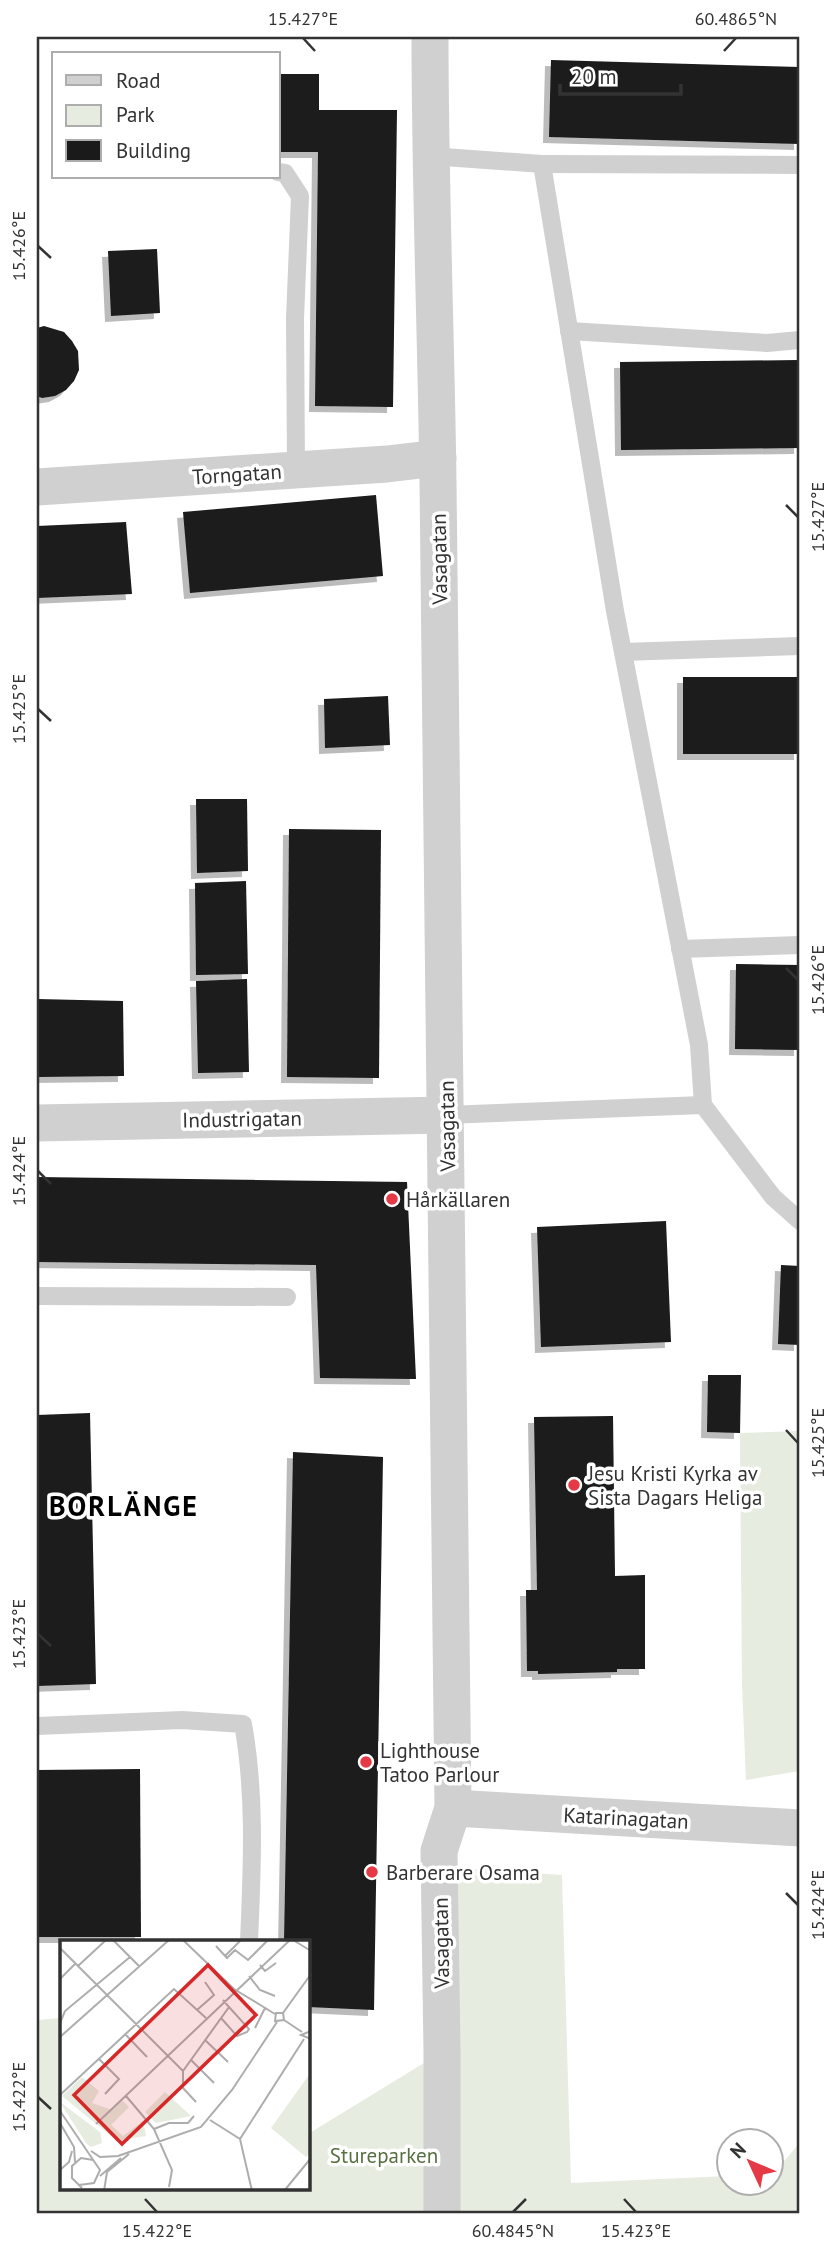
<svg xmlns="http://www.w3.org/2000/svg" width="837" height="2250" font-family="'PT Sans',sans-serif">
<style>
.green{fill:#e6ecdf}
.building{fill:#1a1a1a;filter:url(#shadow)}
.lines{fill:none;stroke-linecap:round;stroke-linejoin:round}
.lane{stroke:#d0d0d0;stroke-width:18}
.street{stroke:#d0d0d0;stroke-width:37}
.ticks{fill:none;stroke:#333;stroke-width:2.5}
.poi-dot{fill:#e63946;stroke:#fff;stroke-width:2.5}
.labels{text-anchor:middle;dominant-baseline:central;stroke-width:7;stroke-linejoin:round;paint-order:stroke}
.street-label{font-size:21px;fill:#333;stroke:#fff}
.poi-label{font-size:21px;fill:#333;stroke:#fff;text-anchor:start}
.park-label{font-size:21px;fill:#56703f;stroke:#fff}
.district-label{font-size:28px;font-weight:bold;letter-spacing:2px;fill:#000;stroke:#fff}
.inset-road{fill:none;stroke:#adadad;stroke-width:2}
.view{fill:#d62828;fill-opacity:0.15;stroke:#d62828;stroke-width:3.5}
.inset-edge{fill:none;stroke:#333;stroke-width:3.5}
.neatline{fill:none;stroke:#333;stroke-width:2.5}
.ticks-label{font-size:18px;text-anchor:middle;fill:#333}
</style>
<defs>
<filter id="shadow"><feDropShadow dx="-6" dy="6" stdDeviation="0" flood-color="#0004"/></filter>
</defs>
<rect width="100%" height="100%" fill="#fff"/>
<!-- green -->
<g class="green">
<path d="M800,1431V1771L746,1780L742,1685L740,1433Z"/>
<path d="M472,1869L562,1875L571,2183L728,2176V2184H770L771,2175L773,2174L798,2145L800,2083V2213H449L451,1878Z"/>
<path d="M61,2018V2189H308V2134L442,2052V2213H37V2020Z"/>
</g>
<!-- building -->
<g class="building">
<path d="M551,60L800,67V144L549,137Z"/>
<path d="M278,74H319V110H397L393,407L315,406L318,152H278Z"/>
<path d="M157,249L160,313L111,316L108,251Z"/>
<path d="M44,326L64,332L72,341L78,351L79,370L74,381L66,390L55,396L42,398L37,396V328Z"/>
<path d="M800,360V448L621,450L620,362Z"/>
<path d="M376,495L383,576L190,593L183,512Z"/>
<path d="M126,522L132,594L37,598V526Z"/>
<rect x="683" y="677" width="117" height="77"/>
<path d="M388,696L390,745L325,748L324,699Z"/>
<path d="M196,799H247L248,871L197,873Z"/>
<path d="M289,829L381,830L379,1078L287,1077Z"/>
<path d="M246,881L248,974L196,975L195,883Z"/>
<path d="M736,964L800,965V1050L735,1049Z"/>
<path d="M247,979L249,1072L198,1073L196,981Z"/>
<path d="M37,999L123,1001L124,1076L37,1077Z"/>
<path d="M37,1177L407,1182L416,1379L320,1378L316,1265L37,1262Z"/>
<path d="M666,1221L671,1342L541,1347L537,1227Z"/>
<path d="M781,1265L800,1266V1345L778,1344Z"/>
<path d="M708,1375H741L740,1433L707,1432Z"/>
<path d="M90,1413L96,1684L37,1686V1415Z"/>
<path d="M613,1416L615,1576L645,1575V1669H617V1672L538,1674V1671H527L526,1590H537L534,1417Z"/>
<path d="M293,1452L383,1457L374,2010L308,2007V1942H284Z"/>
<path d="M140,1769L141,1937H37V1770Z"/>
</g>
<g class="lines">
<!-- lane -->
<g class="lane">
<path d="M430,156L542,164L615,611L699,1045L703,1105L773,1197L800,1221"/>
<path d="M542,164L800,165"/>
<path d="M278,172L285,173L300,196L295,319L296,470"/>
<path d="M569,331L767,343L800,340"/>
<path d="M623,652L800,646"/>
<path d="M680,949L800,945"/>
<path d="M447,1115L703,1105"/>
<path d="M37,1296L287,1297"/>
<path d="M37,1726L182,1720L243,1724C256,1796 252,1870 249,1942"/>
</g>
<!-- street -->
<g class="street">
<path d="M430,37C430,185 436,333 438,482C444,924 449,1366 453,1808L439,1851L442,2052V2213"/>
<path d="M37,487L387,464L438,458"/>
<path d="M37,1123L447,1115"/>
<path d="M453,1808L800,1828"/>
</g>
</g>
<!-- ticks -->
<path class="ticks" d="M303,38L315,51M724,51L736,38M38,246L51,258M786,505L798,517M38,709L51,721M786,968L798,980M38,1171L51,1184M786,1430L798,1443M38,1634L51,1646M786,1893L798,1905M38,2097L51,2109M145,2199L157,2212M624,2199L636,2212M513,2212L526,2199"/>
<!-- markers -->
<g class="poi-dot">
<circle cx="392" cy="1199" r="7"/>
<circle cx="574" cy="1485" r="7"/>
<circle cx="366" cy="1762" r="7"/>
<circle cx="372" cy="1872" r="7"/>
</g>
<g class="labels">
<!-- street labels -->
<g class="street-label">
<text transform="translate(237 474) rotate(-4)">Torngatan</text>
<text transform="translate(439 559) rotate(-91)">Vasagatan</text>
<text transform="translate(242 1119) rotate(-1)">Industrigatan</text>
<text transform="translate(447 1126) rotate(-91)">Vasagatan</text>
<text transform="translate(626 1818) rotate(3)">Katarinagatan</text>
<text transform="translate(441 1943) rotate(-91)">Vasagatan</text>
</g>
<!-- poi labels -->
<g class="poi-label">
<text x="406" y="1199">Hårkällaren</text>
<text x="588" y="1473">Jesu Kristi Kyrka av<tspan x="588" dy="24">Sista Dagars Heliga</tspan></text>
<text x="380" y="1750">Lighthouse<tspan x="380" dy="24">Tatoo Parlour</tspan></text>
<text x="386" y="1872">Barberare Osama</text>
</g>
<!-- park labels -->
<g class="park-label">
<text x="384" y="2155">Stureparken</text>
</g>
<!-- district labels -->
<g class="district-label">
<text x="124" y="1505">BORLÄNGE</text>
</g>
</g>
<!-- overview -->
<g transform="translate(60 1940)">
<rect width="250" height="250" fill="#fff"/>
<path d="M251,132V213L246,217L211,188ZM22,137L39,151L32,163L52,170L62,160L69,167L51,185L63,196L83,181L86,196L57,201L2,156ZM105,152L131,176L96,183L85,172ZM0,162L40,192L42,203L31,207L26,203Z" fill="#e6ecdf"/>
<path class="inset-road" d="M53,0L80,27M123,0L174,49L215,74M233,0L251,11M156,6L167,18L175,10L188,20L208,0M0,8L123,131M165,16L181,0M200,25L205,31L216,23M18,26L46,0M189,36L200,50L215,56M0,39L16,23M137,70L154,55L145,42M223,73H216L215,81L224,80L223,73L251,34M161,78L177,96L187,92L189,89L169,67M224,80L242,92M0,83L5,71L70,17M195,88L205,68M251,91L241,95L251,99M65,94L87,117M0,97L109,0M145,100L168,122M39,119L59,139L45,154M131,120L154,143M0,155L114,49L146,78M66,156L94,189L112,230L109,247M136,162L123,148V131L169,67L163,60M0,171L40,230L34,243L19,245M150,180L180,199M0,183L14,207L15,222M36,184L230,0M94,189L109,183H128L134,176M31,211L40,217L59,216M58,216L141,187L172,150L217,82M0,230L9,222L12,211M40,236L61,218M22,248L12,238V226L21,218L33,220M44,251L47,232L69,214M192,251L180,199L244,99M224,251L251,218"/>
<path class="view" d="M148,25L196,75L62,204L14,155Z"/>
<rect width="250" height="250" class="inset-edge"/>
</g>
<!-- border -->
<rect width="837" height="2250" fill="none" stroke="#ffffff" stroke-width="77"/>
<!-- legend -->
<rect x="52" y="52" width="228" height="126" fill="#ffffff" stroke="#adadad" stroke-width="2"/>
<rect x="66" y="75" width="35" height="10" fill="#d0d0d0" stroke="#adadad" stroke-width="2"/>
<text x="116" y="88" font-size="21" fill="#333333">Road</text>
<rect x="66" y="105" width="35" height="21" fill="#e6ecdf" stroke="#adadad" stroke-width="2"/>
<text x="116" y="122" font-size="21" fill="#333333">Park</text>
<rect x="66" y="140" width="35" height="21" fill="#1a1a1a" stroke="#adadad" stroke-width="2"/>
<text x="116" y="158" font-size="21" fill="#333333">Building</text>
<!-- north arrow -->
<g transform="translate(750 2162) rotate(314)"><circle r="33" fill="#ffffff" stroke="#adadad" stroke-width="2"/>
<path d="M0-5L12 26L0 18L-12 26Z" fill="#e63946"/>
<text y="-10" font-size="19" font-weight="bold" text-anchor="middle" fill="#333333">N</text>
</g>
<!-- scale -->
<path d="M560 84v10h121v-10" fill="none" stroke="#333333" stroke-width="3.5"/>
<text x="571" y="84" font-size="21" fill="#333333" stroke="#ffffff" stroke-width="5" paint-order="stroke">20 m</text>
<rect x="38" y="38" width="760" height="2174" class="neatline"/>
<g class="ticks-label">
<text x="303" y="25">15.427°E</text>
<text x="736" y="25">60.4865°N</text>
<text transform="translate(19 246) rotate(-90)" y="6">15.426°E</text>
<text transform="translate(818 517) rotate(-90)" y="6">15.427°E</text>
<text transform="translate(19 709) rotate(-90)" y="6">15.425°E</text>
<text transform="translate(818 980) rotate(-90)" y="6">15.426°E</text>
<text transform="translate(19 1171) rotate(-90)" y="6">15.424°E</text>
<text transform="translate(818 1443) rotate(-90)" y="6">15.425°E</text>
<text transform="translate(19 1634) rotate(-90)" y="6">15.423°E</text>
<text transform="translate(818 1905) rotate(-90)" y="6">15.424°E</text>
<text transform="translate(19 2097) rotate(-90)" y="6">15.422°E</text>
<text x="157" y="2237">15.422°E</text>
<text x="513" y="2237">60.4845°N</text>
<text x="636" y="2237">15.423°E</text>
</g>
</svg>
